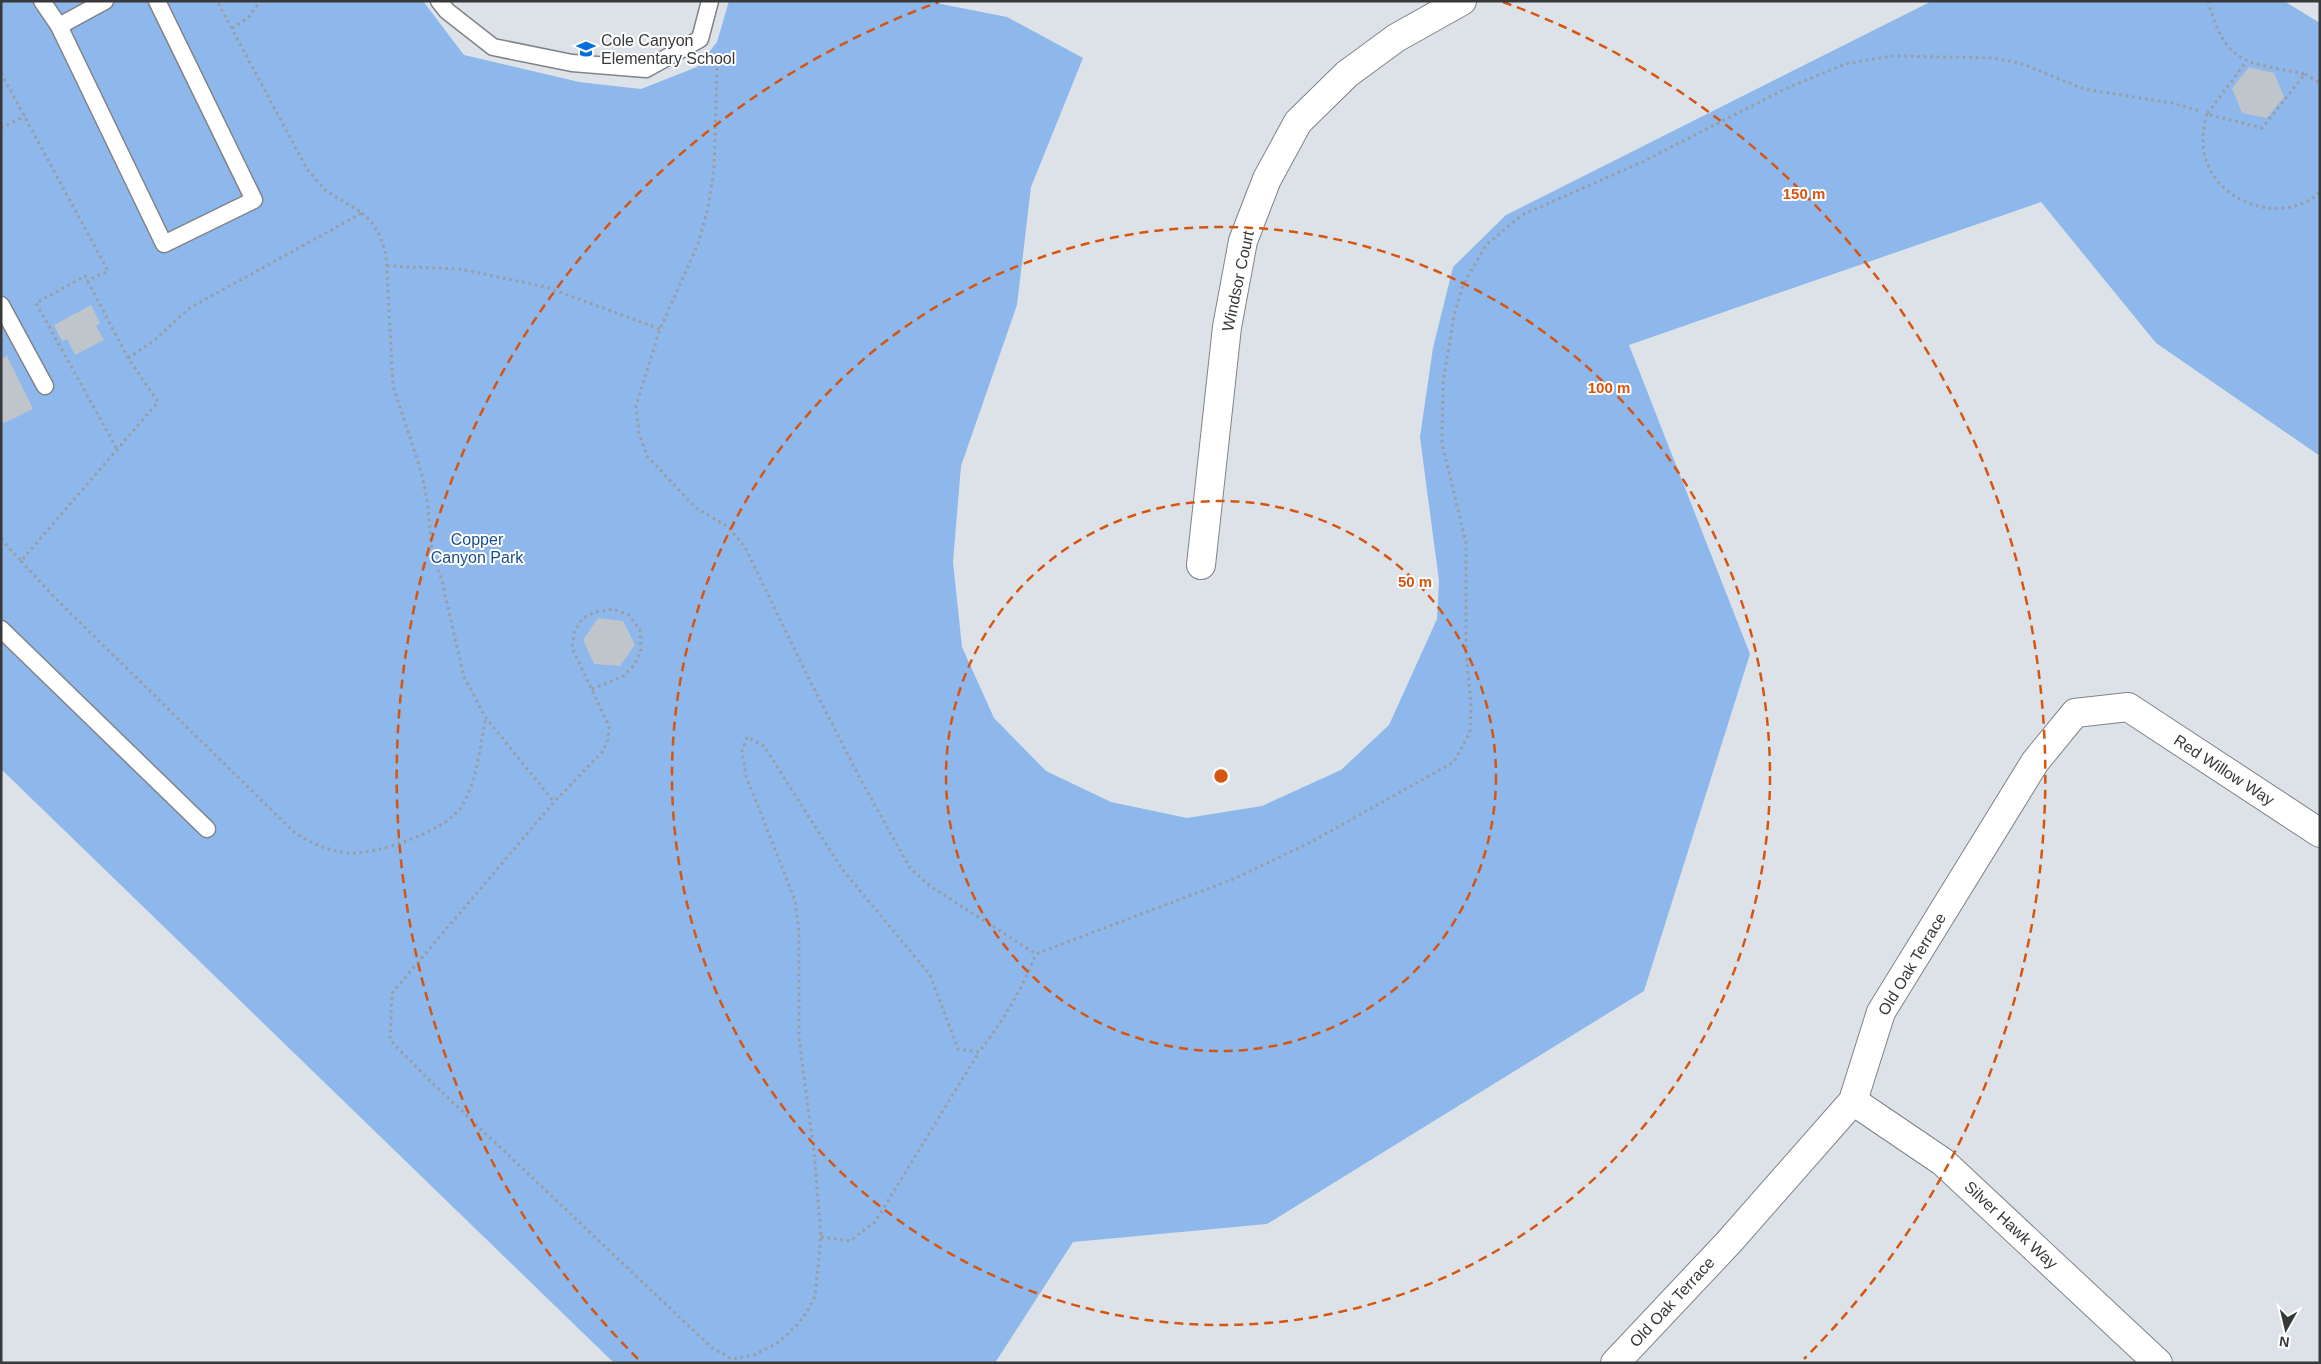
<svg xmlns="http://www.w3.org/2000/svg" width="2321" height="1364" font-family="Arial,sans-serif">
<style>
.green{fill:#8eb7eb}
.building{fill:#c0c5cb}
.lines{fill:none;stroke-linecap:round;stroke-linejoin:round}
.lane-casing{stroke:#7f8489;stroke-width:19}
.street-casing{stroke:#7f8489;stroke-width:30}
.path{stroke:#999da1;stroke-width:3;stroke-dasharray:2.5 4;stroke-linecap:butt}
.lane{stroke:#fff;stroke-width:16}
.street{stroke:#fff;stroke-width:28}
.ring{fill:none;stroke:#d65611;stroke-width:2.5;stroke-dasharray:9 6}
.labels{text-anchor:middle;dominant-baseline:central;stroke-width:4;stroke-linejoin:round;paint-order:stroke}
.poi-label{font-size:16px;fill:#37393b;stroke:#fff;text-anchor:start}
.street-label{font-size:16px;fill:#37393b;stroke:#fff}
.park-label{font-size:16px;fill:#164e8d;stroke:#fff}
.centre{fill:#d65611;stroke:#fff;stroke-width:2.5}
.ring-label{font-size:15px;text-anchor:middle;font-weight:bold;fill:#d65611;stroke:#fff;stroke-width:4;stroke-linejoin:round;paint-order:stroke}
</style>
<rect width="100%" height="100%" fill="#dde2e8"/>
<!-- green -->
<path class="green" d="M1,1H423L464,55L579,82L641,89L697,67L717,42L729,1H926L1007,17L1083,58L1031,187L1017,305L961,466L953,562L962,647L994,718L1046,771L1111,802L1187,818L1262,806L1341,770L1389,725L1437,619L1439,581L1420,437L1433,348L1453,267L1506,215L1932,1H2284L2320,23V456L2156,343L2041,202L1629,345L1750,654L1644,991L1267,1224L1073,1242L995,1363H614L1,769Z"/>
<!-- building -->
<g class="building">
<path d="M2249,67L2274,73L2284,97L2267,118L2242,113L2232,88Z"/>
<path d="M91,305L100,323L96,326L104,340L75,355L67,339L62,341L54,325Z"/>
<path d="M7,356L33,409L4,423L1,418V359Z"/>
<path d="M598,618L623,621L635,645L620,666L594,664L583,640Z"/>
</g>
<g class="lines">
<!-- lane casing -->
<g class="lane-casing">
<g id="lane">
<path d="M42,1L59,26L164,244L254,200L157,1"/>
<path d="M439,1L447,11L493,47L572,63L646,69L700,39L710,1"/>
<path d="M59,26L105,1"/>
<path d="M1,305L45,386"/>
<path d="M1,629L207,829"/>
</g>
</g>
<!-- street casing -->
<g class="street-casing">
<g id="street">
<path d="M1201,565L1227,327L1243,241L1267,179L1298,122L1347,74L1396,38L1462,1"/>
<path d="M1853,1101L1943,1162L2158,1363"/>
<path d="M1615,1363L1729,1242L1853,1101L1881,1012L2035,762L2075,713L2128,707L2320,833"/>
</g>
</g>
<!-- path -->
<g class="path">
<path d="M2208,1C2226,66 2246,62 2305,74L2262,128L2207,114L2246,62"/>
<path d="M232,28L248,18L260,1"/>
<path d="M717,68L714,169L708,208L698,244L660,329L636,406L639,433L647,456L696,508L727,526L745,547L809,679L863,784L910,868L930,886L1036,954L1236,878L1311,842L1454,762L1470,732L1471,704L1466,652V543L1442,443L1443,383L1454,316L1463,285L1486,245L1522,215L1642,162L1785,89L1845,64L1892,56L1994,58L2020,63L2084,89L2172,103L2200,111"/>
<path d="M1,73L108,271L87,281"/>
<path d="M2305,74L2320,83"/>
<path d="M2207,114C2203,129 2201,144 2206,160C2220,205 2285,225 2320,192"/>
<path d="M1,128L25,116"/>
<path d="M362,213C376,224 381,237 386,254L393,386L421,471L427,500L433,558L441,577L464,677L486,718L554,802"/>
<path d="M387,266L460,269L546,287L660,329"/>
<path d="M128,358L155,340L188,309L362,213L325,190L307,169L217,1"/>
<path d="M1,539L21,561L158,402L128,358L85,276L36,303L117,449"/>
<path d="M21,561L56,599L295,833C312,843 327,851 348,853C376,855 447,831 462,806C478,779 479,748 486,718"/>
<path d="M592,689L624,676L634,665L641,652L640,630L629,615L613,609L595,612L582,619L574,633L572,648L609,726L608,740L603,751L554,802L392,993L390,1040L427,1078L712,1348L732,1359L754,1355L779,1342L798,1324L807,1312L815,1296L821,1237L814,1152L799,1039V932L795,900L746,776L742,751L747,737L764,746L842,869L930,975L958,1049L979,1052C1002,1022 1022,990 1036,954"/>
<path d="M821,1237L850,1241L875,1222L979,1052"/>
</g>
<!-- lane -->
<use href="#lane" class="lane"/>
<!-- street -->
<use href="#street" class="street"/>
</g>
<!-- distance rings -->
<g class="ring">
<circle cx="1221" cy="776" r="275"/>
<circle cx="1221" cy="776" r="549"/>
<path d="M638 1359A824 824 0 0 1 939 2M1503 2A824 824 0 0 1 1804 1359"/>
</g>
<!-- icons -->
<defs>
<g id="school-bare" transform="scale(1.5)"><path d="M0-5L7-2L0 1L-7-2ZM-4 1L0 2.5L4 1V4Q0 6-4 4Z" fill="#0270d7" stroke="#fff" stroke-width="2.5" paint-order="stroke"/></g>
</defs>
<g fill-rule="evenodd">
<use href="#school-bare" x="586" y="49"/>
</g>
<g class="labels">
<!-- poi labels -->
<g class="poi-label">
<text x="601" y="40">Cole Canyon<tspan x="601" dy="18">Elementary School</tspan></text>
</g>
<!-- street labels -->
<g class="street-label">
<text transform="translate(1238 281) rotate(-78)">Windsor Court</text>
<text transform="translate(2224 770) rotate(33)">Red Willow Way</text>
<text transform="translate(1912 964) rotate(-59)">Old Oak Terrace</text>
<text transform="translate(2011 1225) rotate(43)">Silver Hawk Way</text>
<text transform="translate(1672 1302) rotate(-47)">Old Oak Terrace</text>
</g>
<!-- park labels -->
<g class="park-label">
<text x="477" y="539">Copper<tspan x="477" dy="18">Canyon Park</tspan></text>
</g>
</g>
<circle cx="1221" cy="776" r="8" class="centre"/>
<g class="ring-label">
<text x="1804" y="199">150 m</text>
<text x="1609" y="393">100 m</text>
<text x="1415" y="587">50 m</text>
</g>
<!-- border -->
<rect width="2321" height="1364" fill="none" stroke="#37393b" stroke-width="5"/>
<!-- north arrow -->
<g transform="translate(2286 1329) rotate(188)" stroke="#ffffff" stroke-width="4" paint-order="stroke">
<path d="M0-4L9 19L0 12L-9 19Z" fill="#37393b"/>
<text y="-8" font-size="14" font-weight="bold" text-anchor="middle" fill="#37393b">N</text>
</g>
</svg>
